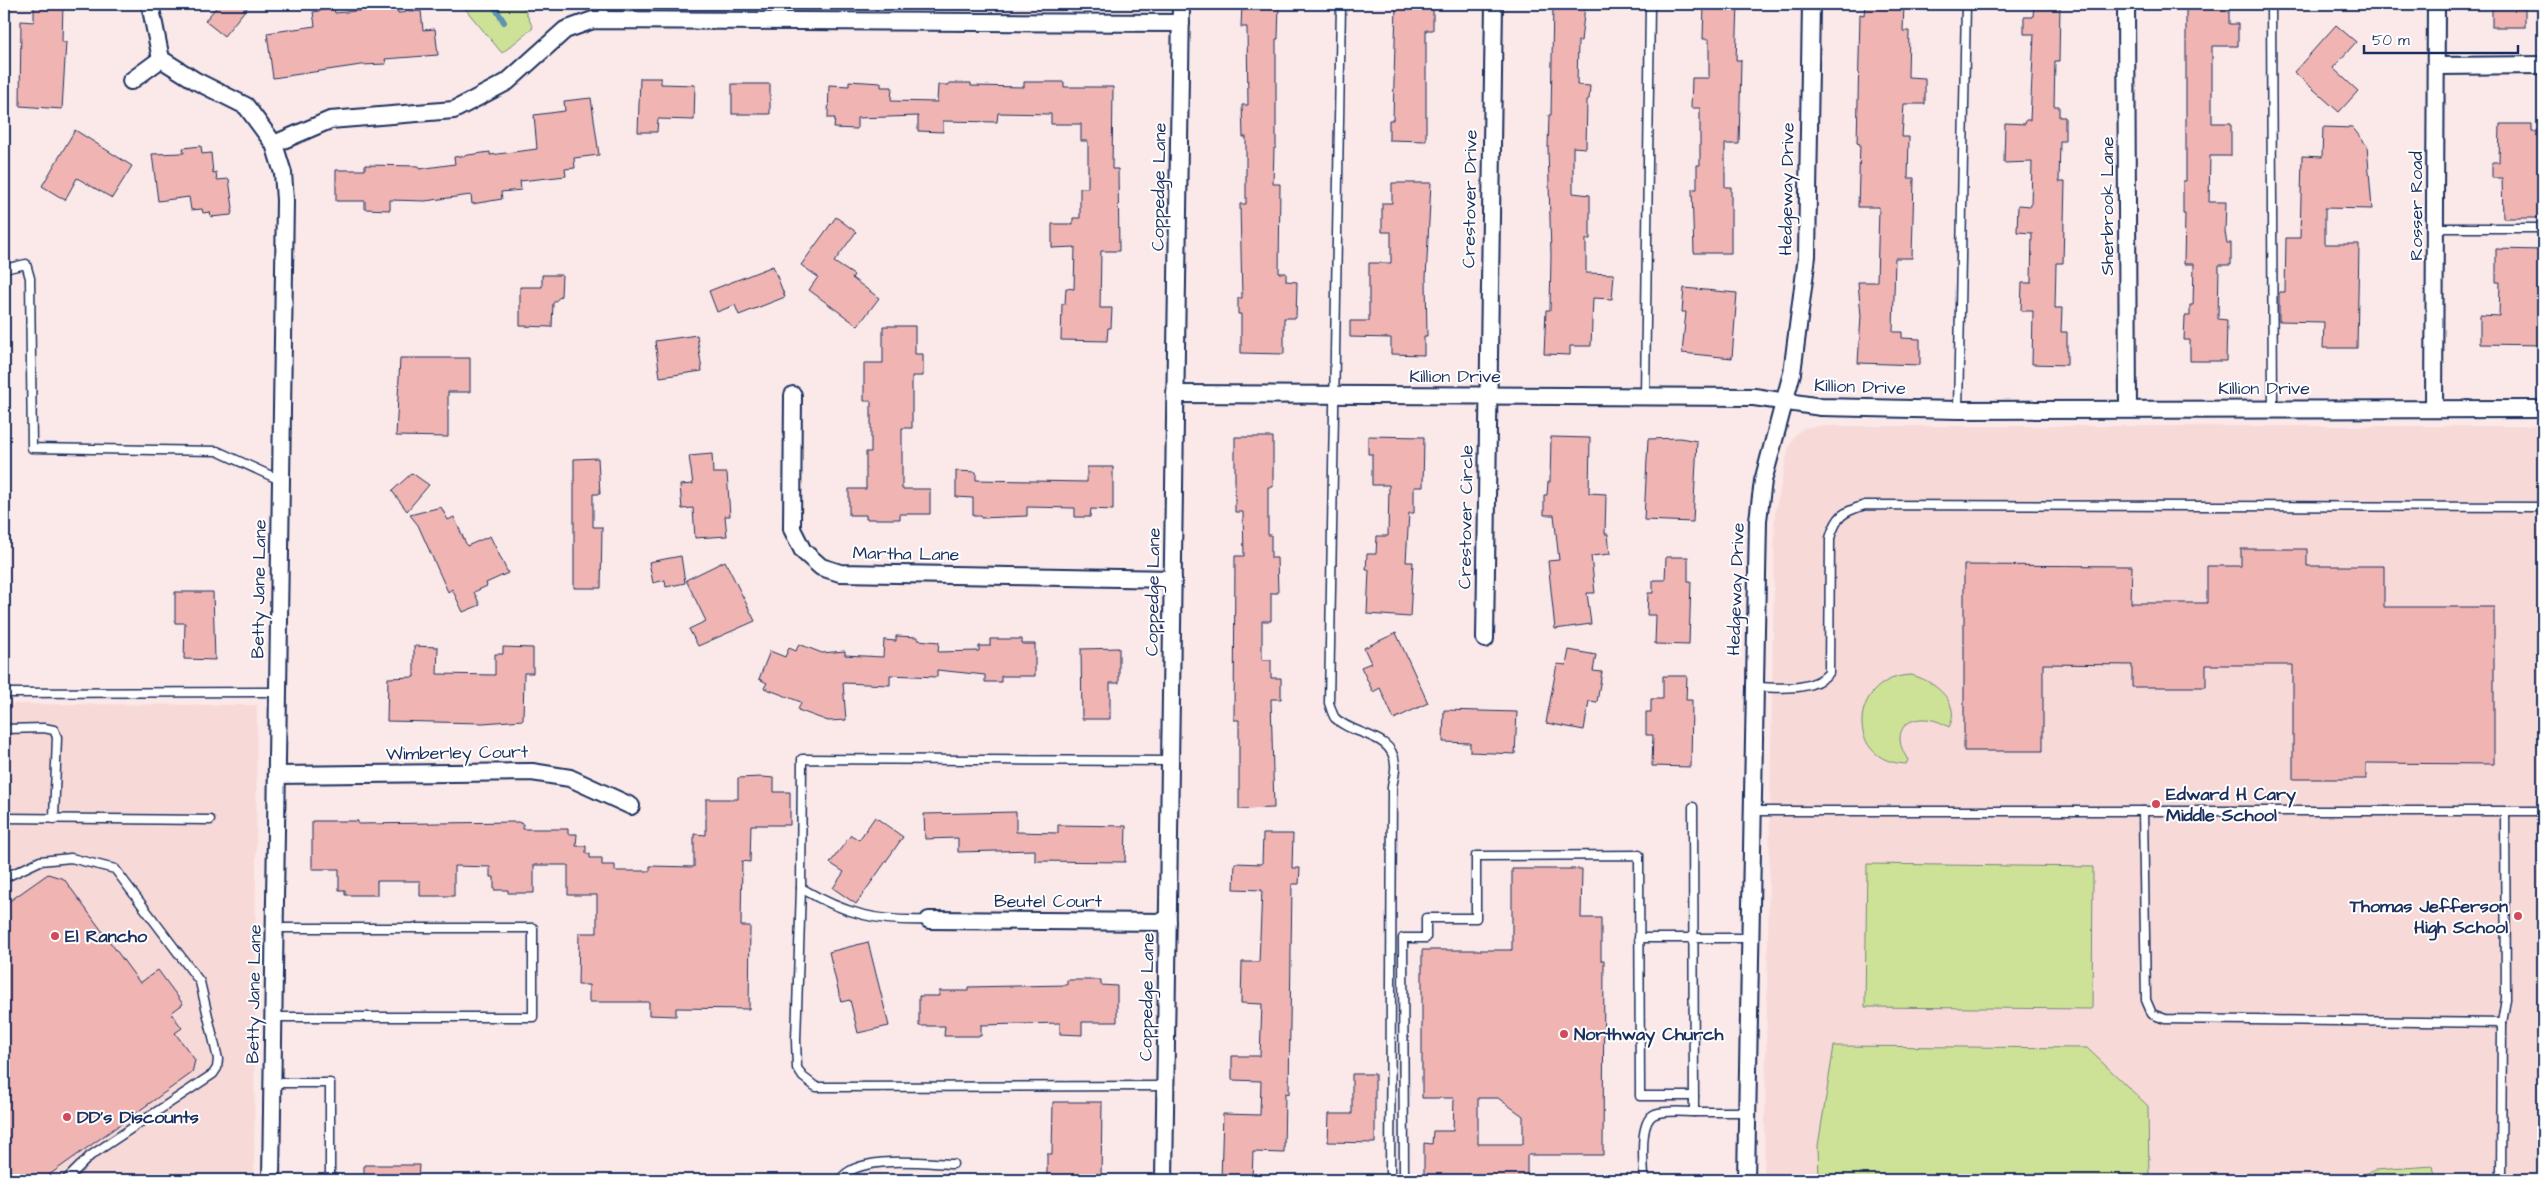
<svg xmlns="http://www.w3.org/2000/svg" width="2547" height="1184" font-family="'Architects Daughter',sans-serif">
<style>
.built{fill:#f7d9d8}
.green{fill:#cee297;stroke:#74887a}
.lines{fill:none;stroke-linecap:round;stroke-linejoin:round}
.stream{stroke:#5d95af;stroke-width:6}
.building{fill:#f0b5b3;stroke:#1b2f5e;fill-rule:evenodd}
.lane-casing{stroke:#1b2f5e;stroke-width:11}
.street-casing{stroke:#1b2f5e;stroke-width:20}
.lane{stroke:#fff;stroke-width:8}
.street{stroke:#fff;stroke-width:16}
.poi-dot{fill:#d1495b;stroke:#fff;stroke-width:2}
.labels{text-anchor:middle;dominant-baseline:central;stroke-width:4;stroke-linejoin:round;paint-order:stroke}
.street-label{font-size:18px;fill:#1b2f5e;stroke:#fff}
.poi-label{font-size:18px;font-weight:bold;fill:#1b2f5e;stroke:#fff;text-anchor:start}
</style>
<rect width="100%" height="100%" fill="#fae9e8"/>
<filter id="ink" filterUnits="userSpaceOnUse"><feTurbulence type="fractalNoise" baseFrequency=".02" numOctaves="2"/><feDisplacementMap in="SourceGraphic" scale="10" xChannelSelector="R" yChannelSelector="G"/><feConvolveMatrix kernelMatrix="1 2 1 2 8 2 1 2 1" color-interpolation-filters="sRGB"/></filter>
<g filter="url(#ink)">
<!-- built -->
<g class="built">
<path d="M1821,426H2543V1180H1764L1775,513L1788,451L1794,436L1803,428Z"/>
<path d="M4,704L257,705L254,1180H4Z"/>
</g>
<!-- green -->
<g class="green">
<path d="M461,4H522L533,28L502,53Z"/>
<path d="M1911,675C1931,679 1963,702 1949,727C1919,708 1884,724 1908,760L1906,764C1844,762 1849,677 1911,675Z"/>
<path d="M1867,864L2093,867L2092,1009L1865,1007Z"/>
<path d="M1834,1046L2087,1048L2148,1106L2149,1180H1819L1818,1146Z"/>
<path d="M2433,1166L2436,1180H2350L2375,1170Z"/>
</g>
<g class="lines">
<!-- stream -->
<path class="stream" d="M493,4L504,22"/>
</g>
<!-- building -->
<g class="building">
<path d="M34,4H63L62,42H66L62,109L20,106L21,21L34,22Z"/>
<path d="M219,4H250L224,36L205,21Z"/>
<path d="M1242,4H1279L1278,39H1276V148H1274L1273,184H1280L1279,273H1286V281L1297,282L1296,318H1284V354L1241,353V314H1238V298H1242L1240,204H1246V137H1243L1242,105H1248L1247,27H1241Z"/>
<path d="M1396,4H1427V8L1433,9V30H1426V141L1389,140V120H1393Z"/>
<path d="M1553,4L1585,6L1581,41H1578L1577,85L1590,86L1589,99L1587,100L1586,148L1573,147V193L1590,195V239H1586V273L1614,274L1612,299L1593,298L1591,346H1570V355L1544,354L1546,310H1550L1551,255L1548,147L1549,115H1551Z"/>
<path d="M1704,4H1738L1736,60H1741L1739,144H1725V187H1731V253H1694L1692,189H1697V165H1700V108H1691L1692,78H1709V39H1703Z"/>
<path d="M1865,4H1904L1903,31H1909L1908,77L1925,78V104H1904L1902,137H1909L1908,178H1914L1912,258H1895L1893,332H1902V338L1920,339V365L1858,363L1861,316L1858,282H1877L1879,207H1858L1860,144L1857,143L1860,14L1864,15Z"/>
<path d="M2034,4H2060L2059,61H2055L2054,106H2059V117H2065V141H2060L2059,182H2065L2063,263H2056L2055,308H2062L2061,332H2067V365L2032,364L2033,311H2021L2022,283H2031L2032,233L2017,232L2018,205L2031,206L2032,162L2004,163L2005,123L2025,124L2026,120H2030L2034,34H2024V17H2033Z"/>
<path d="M2186,4H2229V24H2238V46H2212V123H2231V156H2210L2209,202H2226L2225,232L2227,243H2231V265H2219L2218,319L2227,320L2226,361H2190V340H2184L2185,316H2190V305H2193L2194,264H2184L2185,214H2183V181H2186Z"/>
<rect x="2492" y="4" width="33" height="23"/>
<path d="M397,7L398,13L421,11L423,30L435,29L438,55L385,59L386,64L361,65L273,78L267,33L315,26L313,12L334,8L335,13Z"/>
<path d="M2336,25L2356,42L2333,68L2358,91L2339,112L2294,72Z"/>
<path d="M640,78H661V84L695,85L694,120L658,119L657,132H638Z"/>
<path d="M849,81L881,83V87H892L891,101L937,102L938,85H949V83H971V86L1024,87V82H1064V87H1113L1112,169H1118L1119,251H1101L1100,308H1112L1111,328H1108L1107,341L1061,340L1062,304H1065L1066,288L1074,289L1075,247L1052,248V224H1073V218H1080V188H1088V141H1081V124H1051V114L998,113L997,122L943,121V132L918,131V116L857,118V129L834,128L835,118H828L829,85L849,86Z"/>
<rect x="732" y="84" width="38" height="30"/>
<path d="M591,98L599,155L574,158L575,168L565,169L566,176L520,181L521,190L501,192L502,199L472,204L471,195L425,201L390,200V210L365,209V201H336V170H365V165L419,166V169L455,164L454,157L490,152V155L537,149L534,115L565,111L564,101Z"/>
<path d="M2500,124H2532V132H2543V218H2503L2502,178H2492V162H2499Z"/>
<path d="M2323,127L2353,128L2367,146L2372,209L2325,208V244H2359L2357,348H2323L2324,322L2279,321V292H2285L2286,238H2300L2302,156L2322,157Z"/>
<path d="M75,130L132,166L112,198L77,178L65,200L42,186Z"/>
<path d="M201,146L202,154L211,153L213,173L216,172L217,180L229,179L233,208L231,215L211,217L210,212L203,213L202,209L191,210L189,197L158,201L152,154L184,153L183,148Z"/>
<path d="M1392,183H1431L1426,278L1427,336H1424V355L1391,354V338L1350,337V321H1369V263H1391V232H1382V203H1392Z"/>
<path d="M836,217L856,232L834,262L854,275L852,278L879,298L858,326L809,290L818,277L801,265Z"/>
<path d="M2496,249L2543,250V345L2480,344V315L2499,316L2500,282H2496Z"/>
<path d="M773,266L785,297L739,315L735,305L717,312L709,291Z"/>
<path d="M542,275H562L561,296L553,303L552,327L520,326V287H542Z"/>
<path d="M1684,288L1737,293L1732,358L1682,353L1686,312H1682Z"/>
<path d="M883,326H915V354H923V376H912V428H902V489H930V514H900V519H866V515H849V489H866V452H871V401H864V363H883Z"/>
<path d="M697,335L702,371L660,377L655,341Z"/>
<path d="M400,358H470V392H448V437L396,436Z"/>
<path d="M1368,436L1424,437L1423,487H1414V513H1409L1406,562H1413L1410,617L1367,614L1369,570H1366L1367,554H1376L1377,536H1388L1389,485H1372V454H1368Z"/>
<path d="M1235,437H1273V487H1268V535H1271V558H1277L1278,593H1271V621H1262V660H1271V678H1281V699H1271L1274,808L1239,809V720H1234L1235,556H1244L1243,512H1235Z"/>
<path d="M1551,437L1590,438L1589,493L1606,494L1605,534H1608L1610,554L1591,556L1595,593H1587L1591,624L1555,629L1548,561L1559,560L1554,515H1544V495H1547L1548,482H1550Z"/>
<path d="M1680,438L1697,441L1693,522L1644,520L1648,439Z"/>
<path d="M712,454L713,473H727L730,516H725L727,536L695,538L693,508L682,509L680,485L693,484L689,456Z"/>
<path d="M598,458L600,494H593V527H602L601,588H574V459Z"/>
<path d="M1087,467H1113V510L1091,509L1090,517H1075V508L1027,507V516L981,518V516H973V498L956,497V471L976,472V480L1087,482Z"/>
<path d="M412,473L429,485L407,511L392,491Z"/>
<path d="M441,507L448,520L454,517L467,546L490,536L508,573L486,583L487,586L474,592L480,605L463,612L452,589L448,592L418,525L410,515Z"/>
<path d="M2241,549H2307V566H2384V607H2494V764L2366,763V779H2293V665H2206V687H2132V665L2043,664V751H1964V565L2132,566L2131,603H2207V566H2241Z"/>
<path d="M681,556L685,583L666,587L665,580L653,583L649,562Z"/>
<path d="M1666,557H1688V581H1691L1689,645L1655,644L1656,615H1647L1648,593H1653V580H1665Z"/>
<path d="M725,561L755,621L698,646L689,629L706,621L686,580Z"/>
<path d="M175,592H213L215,660L184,659L185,623H175Z"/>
<path d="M1396,633L1428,703L1394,719L1380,688L1373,692L1361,667L1371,663L1364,648Z"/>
<path d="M896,636L918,637V640L939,642L938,652L979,651V646H990V639H1022V644H1035V676H1001V682H985V675L937,670V677L890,675V685L843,683L846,720L828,721L798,710L801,702L764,688L767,683L759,679L770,651L785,657L789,648L796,651L799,644L822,653L845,651V655L883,657L884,640L896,641Z"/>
<path d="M414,646L438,647L437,674L495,675V654H503V647L533,648V673H524L523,720L483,723L387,721L388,678L414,677Z"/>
<path d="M1119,648V683H1110V719H1082L1081,649Z"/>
<path d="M1569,650L1596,655L1593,671L1602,672L1597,702L1589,701L1584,730L1546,723L1557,664L1566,665Z"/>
<path d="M1663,676H1687L1686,700H1692L1691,767L1652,766L1653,735H1646V712H1651V699H1663Z"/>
<path d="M1444,710L1517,712L1515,754L1470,752V743L1443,742Z"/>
<path d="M762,777L774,778V792H790V825H751L750,862L742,861L741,926H750L749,1009L676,1008V1016L649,1015V1002H589V985H578L579,933H597V895H568V865H534V893H508V890H494V877H490V867L454,866V896H420V881H377V895H345V890H339V869H312V821H358V824L518,822L523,824V829H568V834H577L576,846H586V854H590V858H602V865H615V871H650V866L694,867V834L706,835V799H738V778Z"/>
<path d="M1016,812V832L1058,833V825L1126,826L1125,862L1035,861V850L958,852V838L925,839L924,814Z"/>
<path d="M875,817L903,837L856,904L833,888L844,872L830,863L851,835L859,840Z"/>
<path d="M1263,834H1293L1292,868H1300L1299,884H1292L1289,1094L1285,1093L1284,1153L1253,1152L1252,1180H1221L1223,1114L1260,1115L1261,1081L1232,1080V1056H1260L1262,1004L1241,1003L1242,962H1259L1262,890L1234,889L1235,863L1262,864Z"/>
<path d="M1512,869H1582L1581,918H1601V960H1604L1603,1155H1527V1180H1424V1143L1432,1144L1433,1131H1453L1454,1098H1422V950H1512ZM1478,1098H1498L1523,1116V1144H1478Z"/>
<path d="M48,874L64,879L140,983L158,970L183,1004L171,1013L182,1028L175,1033L195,1060L192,1073L42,1180L36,1174L27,1180H17L4,1162V905Z"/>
<path d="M868,942L889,1026L858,1033L850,1000L841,1002L829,952Z"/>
<path d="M1067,980H1101V985L1117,986V1022H1082V1035L1060,1034V1023L981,1025V1036H944L945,1026H919V996H939V991H968V987L1067,985Z"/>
<path d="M1352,1074H1375V1143L1328,1142L1329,1114H1352Z"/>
<path d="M1053,1102H1102L1101,1180H1047V1154H1052Z"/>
<path d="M364,1165H419L418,1180H364Z"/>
</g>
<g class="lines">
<!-- lane casing -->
<g class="lane-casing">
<g id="lane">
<path d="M1341,4L1329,703C1331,708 1332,714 1335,718C1353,736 1393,733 1395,764C1396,771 1393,780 1392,787L1390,1180"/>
<path d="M2271,4L2273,408"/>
<path d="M603,20L604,4"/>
<path d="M2436,228H2543"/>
<path d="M4,269L26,264L30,278L32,448L217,451L280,480"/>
<path d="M1645,397L1650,4"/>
<path d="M1958,410L1966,4"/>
<path d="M1754,687C1779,687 1810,693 1829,673L1830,538C1837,515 1843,512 1865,505L2543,507"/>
<path d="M4,693L278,692"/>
<path d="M4,729L44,728L54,730L57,737L54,819"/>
<path d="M1693,807L1694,1112H1747"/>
<path d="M1753,811H2543"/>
<path d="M2143,811L2146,1000L2152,1014L2165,1019L2502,1023"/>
<path d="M4,818L210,820"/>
<path d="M4,878L40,861L71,858L115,869L200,982L218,1059L217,1068L213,1074L90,1156L66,1180"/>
<path d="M801,888L796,1040L797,1068L803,1077L816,1087L1166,1086"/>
<path d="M929,920C877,922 845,914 801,888L802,759L1170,761"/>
<path d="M1639,938H1750"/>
<path d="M273,1017H533V928H275"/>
<path d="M273,1083H330V1180"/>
<path d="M840,1180C857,1154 924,1163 953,1164"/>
<path d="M1404,1180L1403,938H1426V918H1476V856L1639,855L1640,1096H1694"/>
<path d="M1644,1180C1644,1164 1638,1121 1655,1114C1666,1110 1682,1112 1694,1112"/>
<path d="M2501,1180L2502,1023L2506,999L2505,811"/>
</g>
</g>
<!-- street casing -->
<g class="street-casing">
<g id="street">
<path d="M150,4L161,59L196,81L246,106L274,144L283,173L285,200L271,1180"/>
<path d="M2126,4L2128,408"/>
<path d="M2437,66L2543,65"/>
<path d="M131,81L161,59"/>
<path d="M274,144L330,120L454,110L507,82L565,30L593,20L1181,23"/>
<path d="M1175,394L1754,397L1821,407L1958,410L2543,409"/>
<path d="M793,395L792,529L803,551L821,567L840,573L1173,579"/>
<path d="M2434,409L2436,4"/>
<path d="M1485,639L1494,4"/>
<path d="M277,775L532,772L570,778L631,806"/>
<path d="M929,920L1168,922"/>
<path d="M1164,1180L1181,4"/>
<path d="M1746,1180L1758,520L1763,481L1792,373L1807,256L1811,4"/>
</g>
</g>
<!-- lane -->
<use href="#lane" class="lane"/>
<!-- street -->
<use href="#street" class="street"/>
</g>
</g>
<!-- markers -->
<g class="poi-dot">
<circle cx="2156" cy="804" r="5"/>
<circle cx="2518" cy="916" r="5"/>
<circle cx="55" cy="936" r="5"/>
<circle cx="1564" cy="1034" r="5"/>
<circle cx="67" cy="1117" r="5"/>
</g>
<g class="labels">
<!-- street labels -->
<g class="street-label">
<text transform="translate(1159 187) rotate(-89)">Coppedge Lane</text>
<text transform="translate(1787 189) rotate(-89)">Hedgeway Drive</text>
<text transform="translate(1470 199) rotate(-89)">Crestover Drive</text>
<text transform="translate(2107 206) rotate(-90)">Sherbrook Lane</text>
<text transform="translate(2416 206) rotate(-90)">Rosser Road</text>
<text x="1455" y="376">Killion Drive</text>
<text transform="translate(1860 387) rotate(2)">Killion Drive</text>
<text x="2264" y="388">Killion Drive</text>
<text transform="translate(1466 517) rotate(-89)">Crestover Circle</text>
<text transform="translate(906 554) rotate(1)">Martha Lane</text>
<text transform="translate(259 589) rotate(-89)">Betty Jane Lane</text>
<text transform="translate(1736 589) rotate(-88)">Hedgeway Drive</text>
<text transform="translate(1153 592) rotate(-89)">Coppedge Lane</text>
<text transform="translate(457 753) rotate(-1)">Wimberley Court</text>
<text x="1048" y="901">Beutel Court</text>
<text transform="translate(254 994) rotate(-89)">Betty Jane Lane</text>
<text transform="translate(1147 997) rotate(-89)">Coppedge Lane</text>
</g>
<!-- poi labels -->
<g class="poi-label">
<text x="2166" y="794">Edward H Cary<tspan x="2166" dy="21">Middle School</tspan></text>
<text x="2508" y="906" text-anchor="end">Thomas Jefferson<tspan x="2508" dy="21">High School</tspan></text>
<text x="65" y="936">El Rancho</text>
<text x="1574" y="1034">Northway Church</text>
<text x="77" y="1117">DD's Discounts</text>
</g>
</g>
<!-- margin -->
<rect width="2547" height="1184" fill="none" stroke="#fff" stroke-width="20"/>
<rect x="10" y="10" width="2527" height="1164" fill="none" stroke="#1b2f5e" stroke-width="2" filter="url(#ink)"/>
<!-- scale -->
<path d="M2364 45v8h154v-8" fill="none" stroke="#1b2f5e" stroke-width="2.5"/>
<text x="2372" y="45" font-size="15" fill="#1b2f5e" stroke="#ffffff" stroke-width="4" paint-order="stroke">50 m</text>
</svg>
